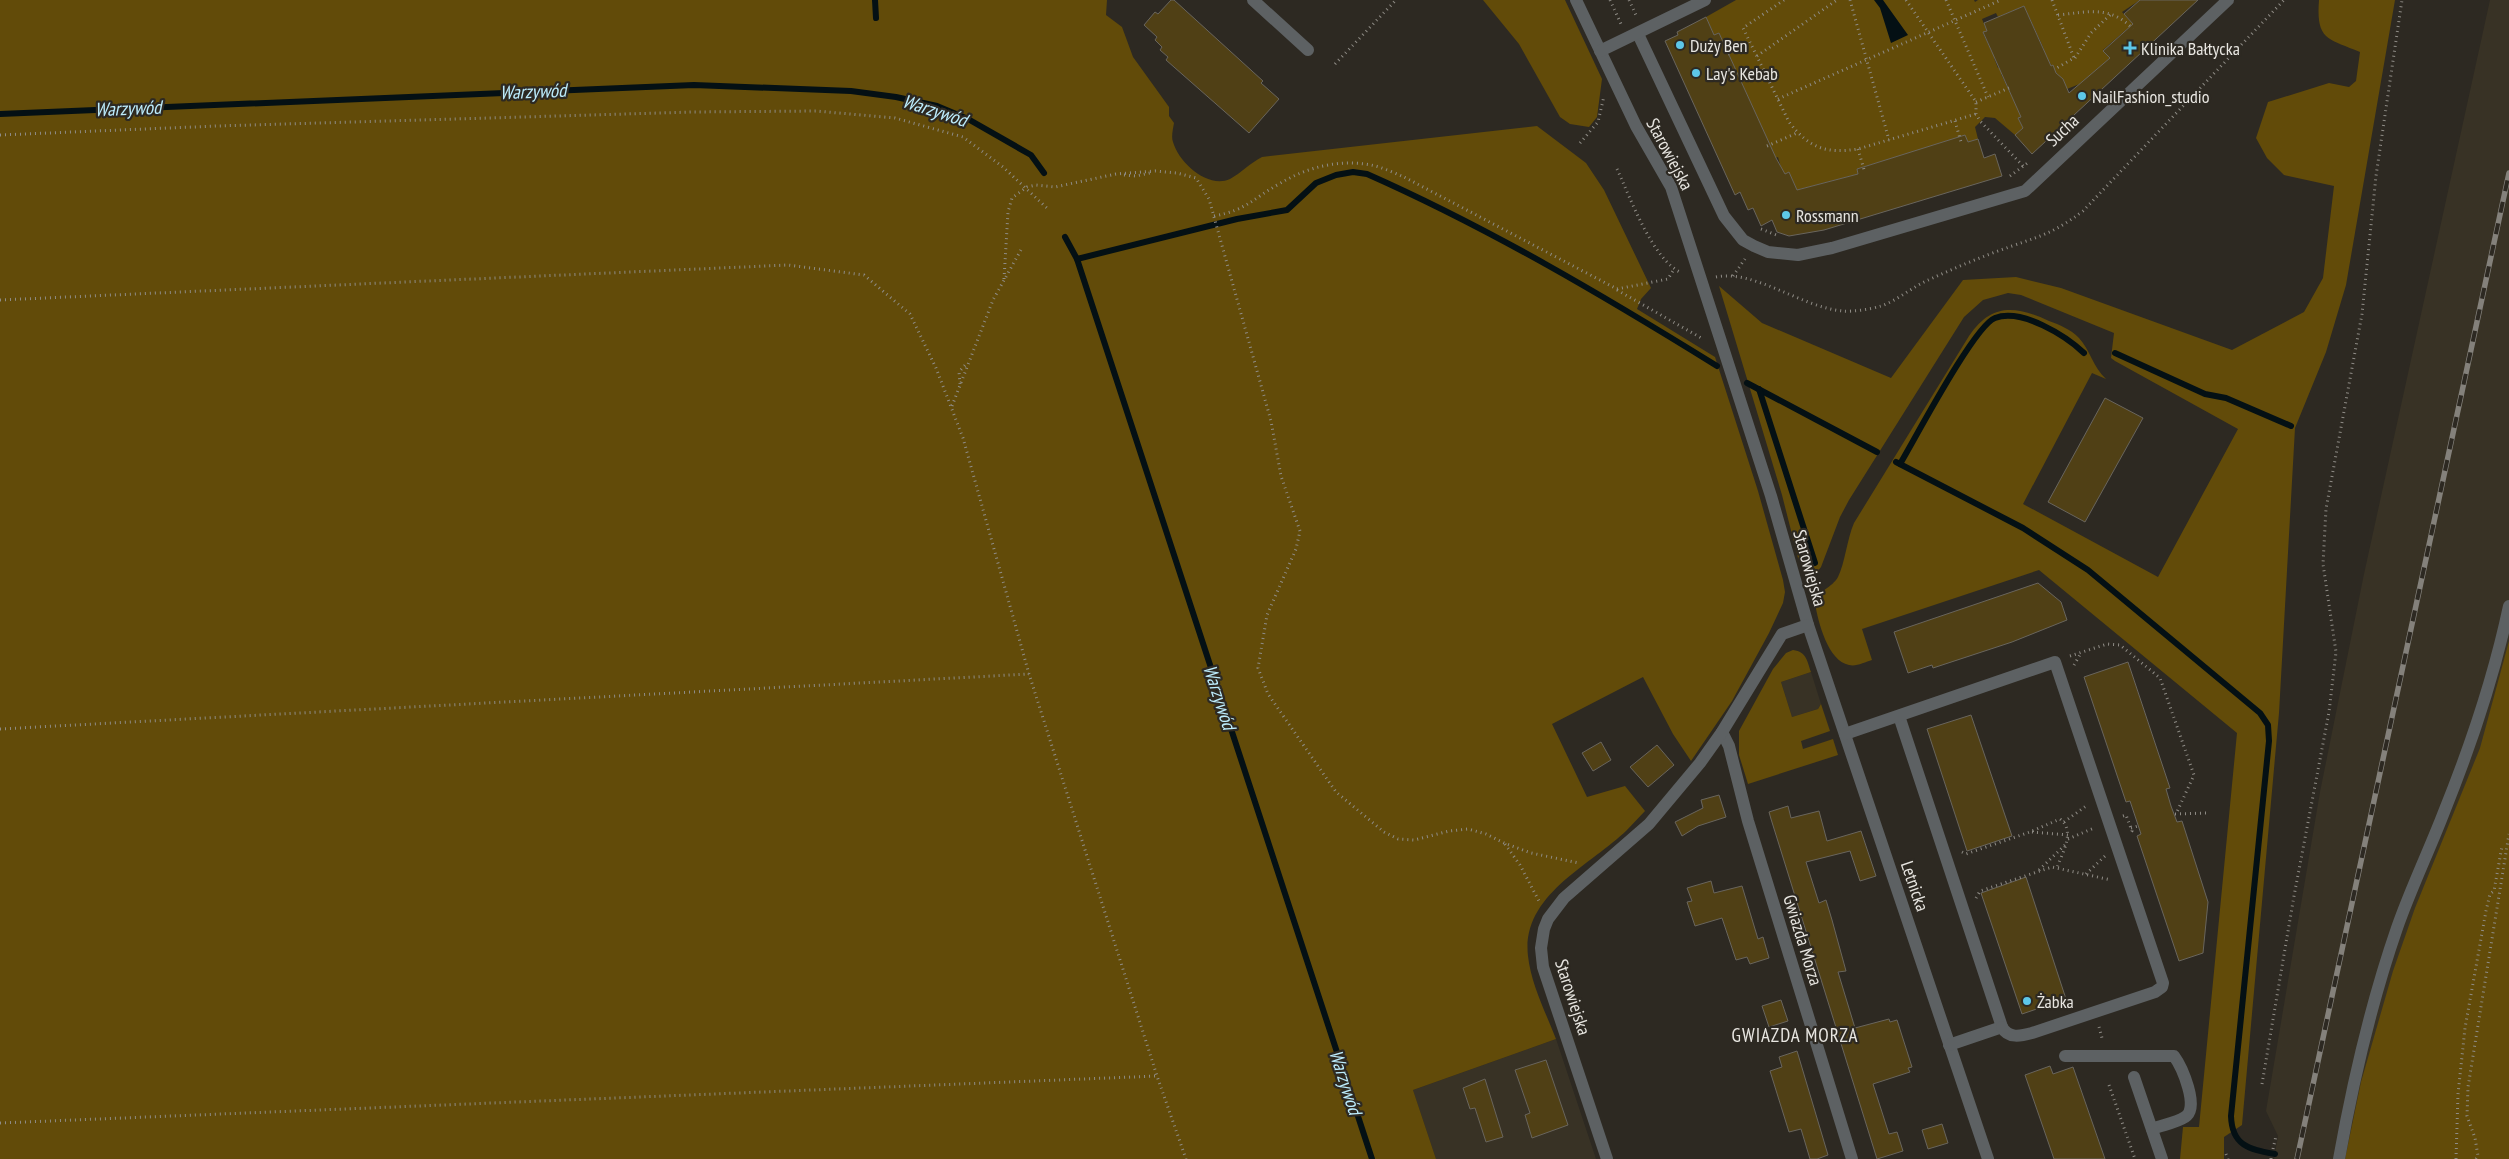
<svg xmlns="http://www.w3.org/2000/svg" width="2509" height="1159" font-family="'PT Sans Narrow',sans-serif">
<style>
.built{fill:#383225}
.green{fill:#624b09}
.water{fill:#041014}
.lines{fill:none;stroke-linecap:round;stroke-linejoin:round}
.stream{stroke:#041014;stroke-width:6}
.building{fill:#504015;stroke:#69655d}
.path{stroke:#8f8c86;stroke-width:3;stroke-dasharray:1 4;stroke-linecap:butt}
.minor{stroke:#5d6163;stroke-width:12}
.rail-casing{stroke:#84817b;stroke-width:5.5}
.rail{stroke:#2d2922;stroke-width:4;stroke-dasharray:11;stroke-linecap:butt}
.poi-dot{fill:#5dc7e8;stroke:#2d2922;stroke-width:2}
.labels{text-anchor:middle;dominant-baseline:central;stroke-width:4.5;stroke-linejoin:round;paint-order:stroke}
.poi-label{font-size:18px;fill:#e8e6e1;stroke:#2d2922;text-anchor:start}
.street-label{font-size:18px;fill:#e8e6e1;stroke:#2d2922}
.water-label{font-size:19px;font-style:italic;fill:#bdedfd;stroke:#2d2922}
.neighbourhood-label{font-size:19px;letter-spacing:1px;fill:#e8e6e1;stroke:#2d2922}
</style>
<rect width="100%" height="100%" fill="#2d2922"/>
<!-- built -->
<g class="built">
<path d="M2490,0H2509V819L2463,1159H2274L2278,1136L2266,1111L2320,792L2364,574Z"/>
<path d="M1811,672L1821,704L1818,709L1792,717L1781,682Z"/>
<path d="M1556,1039L1596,1159H1436L1413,1090Z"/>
</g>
<!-- green -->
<g class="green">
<path d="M0,0H1107L1106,15L1122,27L1133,57L1169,107V116L1174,123C1173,129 1171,137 1173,142C1179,163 1208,189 1230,179C1241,173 1250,163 1262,157L1537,126L1586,163L1604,190L1651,288L1641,299L1637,309L1715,357L1758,491L1783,580L1785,592L1783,603L1769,633L1732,701L1691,761L1673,734L1643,677L1552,724L1587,797L1625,786L1645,811C1639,817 1633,824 1627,830C1590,866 1521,895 1528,956C1531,984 1546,1013 1556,1039L1413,1090L1436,1159H0Z"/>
<path d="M1483,0H1565L1602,79L1597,117L1589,127L1570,124L1560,117L1519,44Z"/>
<path d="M1736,0H1974L1975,2L1978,0H2140L2122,12L2135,26L2130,32L2127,29L2103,50L2110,58L2082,83L2067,89L2046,57L2043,47L2024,6L1998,17L1996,13L1982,19L1987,31L1983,33L1991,50L1995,49L1994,58L1998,68L2002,66L2005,72L2001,74L2022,116L2018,118L2023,128L2015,135L1995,118L1985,117L1975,127L1978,139L1968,142L1965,136L1857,169L1858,174L1797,190L1789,173L1783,175L1778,157L1773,159L1761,134L1764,133L1719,33L1714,35L1706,17Z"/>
<path d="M2319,0H2395L2346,285L2326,352L2295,428L2279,713L2242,1125L2224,1137V1159H2180L2183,1127H2199L2237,733L2039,570L1862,629L1872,660C1865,662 1856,667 1849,665C1828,661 1818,622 1815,603C1818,590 1832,588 1838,577C1845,563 1847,539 1854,523L1969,336C1992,302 2016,306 2049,321C2060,325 2070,329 2079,338C2090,350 2093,367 2106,379L2092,373L2023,504L2158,577L2238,429L2115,361L2111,358L2114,333L2021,295L2008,293L1983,300L1964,317L1849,500L1840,517L1821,567L1817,572L1811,574L1806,572L1798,558L1782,495L1719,286L1762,323L1891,378L1963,280L2016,277L2061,288L2232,350L2304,312L2323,278L2334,186L2284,175L2267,158L2256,138L2268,102L2329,83L2349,87L2356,81L2360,52C2327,38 2316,40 2319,0Z"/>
<path d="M2509,641V1159H2345L2361,1082L2393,971L2415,908L2480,748Z"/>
<path d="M1793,650C1807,652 1807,661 1811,672L1781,682L1792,717L1818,709L1821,704L1830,731L1801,741L1803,749L1833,739L1838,755L1748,784L1739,755V731L1773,669L1786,653Z"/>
</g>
<!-- water -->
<path class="water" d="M1874,0H1883L1908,35L1891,43L1880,8Z"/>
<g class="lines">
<!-- stream -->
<g class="stream">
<path d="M875,0L876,18"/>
<path d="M0,114L694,85L851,91L896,97L937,106L968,119L1031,155L1044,173"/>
<path d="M1065,237L1077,259L1372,1159"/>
<path d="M1077,259L1237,219L1287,210L1316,183L1336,175L1353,172L1367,174C1489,228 1604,296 1717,366"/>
<path d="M2115,353L2205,394L2226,398L2291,426"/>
<path d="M1747,383L1877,452"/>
<path d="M1759,389L1815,563"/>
<path d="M1896,462L2023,528L2088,570L2260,713L2268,725L2269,741L2231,1116C2232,1146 2249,1149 2275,1154"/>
<path d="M1900,464C1915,439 1974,326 1995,318C2022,308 2066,336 2084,353"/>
</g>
</g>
<!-- building -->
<g class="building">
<path d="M1171,0H1174L1263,81L1261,83L1279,99L1249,133L1166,60L1168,57L1160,50L1162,47L1155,40L1157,37L1144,25L1155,12L1158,14Z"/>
<path d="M2140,0H2198L2032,154L2015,135L2023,128L2018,118L2021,117L1983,32L1987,31L1984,23L2024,6L2051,66L2053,65L2056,73L2063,79L2069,93L2110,58L2103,51L2133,24L2124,14Z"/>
<path d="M1706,17L1714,35L1719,33L1776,158L1785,174L1789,172L1797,190L1858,174L1857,169L1965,135L1968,142L1978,139L1984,158L1995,154L2002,176L1824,230L1789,236L1777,232L1772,220L1761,226L1753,208L1748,210L1740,192L1735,195L1665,41L1678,35L1677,32Z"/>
<path d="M2105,398L2143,418L2085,522L2048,502Z"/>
<path d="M2038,583L2061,602L2067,620L2012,642L1933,668L1932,665L1908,673L1894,632Z"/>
<path d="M2128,662L2170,788L2166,789L2171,806L2177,822L2182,821L2208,902L2203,953L2179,961L2137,836L2141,834L2130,801L2126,802L2084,677Z"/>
<path d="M1971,715L2012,836L1967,851L1927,729Z"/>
<path d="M1601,742L1611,760L1593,771L1582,753Z"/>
<path d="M1657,745L1674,765L1648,787L1630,767Z"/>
<path d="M1719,795L1726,817L1698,826L1682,836L1675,822L1703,808L1701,800Z"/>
<path d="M1788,806L1791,818L1819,811L1827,841L1861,831L1876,876L1860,881L1850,851L1806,862L1819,903L1826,900L1832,920L1846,971L1838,972L1855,1028L1889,1019L1890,1022L1897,1020L1912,1067L1908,1068L1910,1072L1873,1084L1889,1134L1897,1132L1903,1151L1877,1159L1771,819L1769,812Z"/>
<path d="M2026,877L2066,999L2022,1014L1981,893Z"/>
<path d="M1711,881L1714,893L1742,886L1758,939L1763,937L1769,958L1750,964L1747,957L1736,960L1722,918L1695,926L1687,902L1692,901L1687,888Z"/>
<path d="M1781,1000L1788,1021L1769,1027L1762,1006Z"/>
<path d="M1797,1051L1828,1155L1817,1159H1810L1801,1129L1789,1132L1770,1071L1782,1067L1779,1057Z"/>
<path d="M1546,1060L1568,1125L1532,1138L1525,1115L1530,1113L1515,1070Z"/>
<path d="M2050,1066L2053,1074L2073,1067L2105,1159H2054L2025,1075Z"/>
<path d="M1485,1079L1503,1137L1486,1142L1475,1108L1470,1109L1463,1088Z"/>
<path d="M1942,1124L1948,1143L1928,1149L1922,1130Z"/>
</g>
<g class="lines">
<!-- path -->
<g class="path">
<path d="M1610,0L1621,24"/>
<path d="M1629,0L1636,15"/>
<path d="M1784,0L1743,28L1789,122C1809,148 1826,154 1858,149L1976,114"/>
<path d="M1850,0L1889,140"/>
<path d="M1906,0L1976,102V114L1980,121L2024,167"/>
<path d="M1946,0L1988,97"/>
<path d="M2052,0L2074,58L2055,69"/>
<path d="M2058,15C2088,12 2110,5 2133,29"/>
<path d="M1728,54L1751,44"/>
<path d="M1757,56L1837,0"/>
<path d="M2075,58L2091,33L2112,13"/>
<path d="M1335,64L1396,0"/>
<path d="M1778,99L2001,0"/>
<path d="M1976,102L2009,88"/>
<path d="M1955,121L1961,142"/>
<path d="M0,135L217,126L693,112L816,111L895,118L963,137L1003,167L1049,210"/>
<path d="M1580,143L1598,122L1604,96"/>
<path d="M1767,146L1797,133"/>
<path d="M1858,149L1865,173"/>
<path d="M1617,169C1630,197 1653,261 1682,273"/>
<path d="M1124,175L1136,176L1150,173"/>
<path d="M2010,176L2029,162"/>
<path d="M1214,216C1247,210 1252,199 1279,184C1307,167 1339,159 1371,165C1382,167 1394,173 1404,177L1617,289L1668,279L1674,269"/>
<path d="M1761,229L1779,236"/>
<path d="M1733,276L1745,259"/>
<path d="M1716,277C1754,269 1803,308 1843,311C1854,312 1871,309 1881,306C1896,301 1910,289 1924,282C1952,269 1983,256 2012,246C2044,235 2055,232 2083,211L2284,0"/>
<path d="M1004,279L1008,212L1012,198L1027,187L1036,185L1055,187L1116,174L1155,171L1177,173L1196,178L1209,199L1271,421L1281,476L1300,531L1296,549L1267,615L1258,668L1268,694L1336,792L1384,832L1398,839L1414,840L1449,831L1468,829L1486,834L1504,843L1531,853L1579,863"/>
<path d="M1617,290L1703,339"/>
<path d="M0,300L788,265L864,275L910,314L936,368L963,438L1029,674L1157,1076L1186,1159"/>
<path d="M960,384L959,372L967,363"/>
<path d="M952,406L993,300L1022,248"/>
<path d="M2070,656L2107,644L2120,645L2160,678L2194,775L2176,814"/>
<path d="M2074,665L2081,653"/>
<path d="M0,729L1029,674"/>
<path d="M2175,814L2208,813"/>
<path d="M2123,816L2126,815L2132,831L2130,833"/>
<path d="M2064,822L2086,806"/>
<path d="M2131,828L2138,826"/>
<path d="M2032,832L2068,835"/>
<path d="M2068,839L2094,828"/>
<path d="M1505,844L1520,865L1540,903"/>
<path d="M1962,852L1966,854L2030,832L2060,819C2076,831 2062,853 2057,868"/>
<path d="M2039,870L2065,845"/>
<path d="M2086,874L2105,856"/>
<path d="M1976,898L1980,891L2052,867L2111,880"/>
<path d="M2099,1027L2102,1038"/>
<path d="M2262,1084L2294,896L2329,712L2336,652L2323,564L2326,509L2362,314L2376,176L2402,0"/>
<path d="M2109,1085L2135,1159"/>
<path d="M0,1123L1157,1076"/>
<path d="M2273,1149L2276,1136"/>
<path d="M2226,1154L2228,1159"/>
<path d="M2271,1159V1158"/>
<path d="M2456,1159L2458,1094L2465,1028L2486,911L2490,894L2494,891L2502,846"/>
<path d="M2476,1159L2478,1156L2475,1138L2467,1116L2468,1087L2509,834"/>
</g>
<!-- minor -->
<g class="minor">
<path d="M1253,0L1308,50"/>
<path d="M1576,0L1636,126L1671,187L1771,496L1808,625L1988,1159"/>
<path d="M1638,34L1724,216L1743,240L1754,246L1768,252L1798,255L1832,248L2025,191L2228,0"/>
<path d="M1600,51L1705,0"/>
<path d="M1899,716L2002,1027L1949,1045"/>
<path d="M1722,732L1729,746L1748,821L1852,1159"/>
<path d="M1845,734L2055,662L2163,983L2162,987L2155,992L2032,1033C2021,1036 2008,1039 2002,1027"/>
<path d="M2065,1056H2174C2182,1067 2200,1108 2185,1117C2176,1123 2162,1125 2152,1129"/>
<path d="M2134,1077L2162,1159"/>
<path d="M1607,1159L1543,967L1541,948L1544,929L1548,919L1564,898L1649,824L1700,763L1722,732L1782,634L1808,625"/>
<path d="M2339,1159C2353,1081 2371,1003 2397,928C2411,888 2429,851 2444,812C2471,745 2494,677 2509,606"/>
</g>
<!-- rail casing -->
<g class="rail-casing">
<path id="rail" d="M2297,1159L2509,173"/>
</g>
<!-- rail -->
<use href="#rail" class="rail"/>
</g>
<!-- markers -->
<g class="poi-dot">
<circle cx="1680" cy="45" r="5"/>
<path d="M2127.5 40.5h5v5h5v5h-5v5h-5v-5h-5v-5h5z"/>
<circle cx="1696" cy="73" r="5"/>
<circle cx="2082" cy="96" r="5"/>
<circle cx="1786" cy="215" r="5"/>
<circle cx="2027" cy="1001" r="5"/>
</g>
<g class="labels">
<!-- poi labels -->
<g class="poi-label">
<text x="1690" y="45">Duży Ben</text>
<text x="2141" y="48">Klinika Bałtycka</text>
<text x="1706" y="73">Lay's Kebab</text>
<text x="2092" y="96">NailFashion_studio</text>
<text x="1796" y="215">Rossmann</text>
<text x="2037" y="1001">Żabka</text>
</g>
<!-- street labels -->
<g class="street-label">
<text transform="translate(2062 130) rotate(-43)">Sucha</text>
<text transform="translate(1670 154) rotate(62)">Starowiejska</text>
<text transform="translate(1810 568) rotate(74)">Starowiejska</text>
<text transform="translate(1915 886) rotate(71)">Letnicka</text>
<text transform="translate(1803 940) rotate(73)">Gwiazda Morza</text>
<text transform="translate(1573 997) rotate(72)">Starowiejska</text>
</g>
<!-- water labels -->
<g class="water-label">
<text transform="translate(533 91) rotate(-2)">Warzywód</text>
<text transform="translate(128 108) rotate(-2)">Warzywód</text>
<text transform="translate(935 110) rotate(18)">Warzywód</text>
<text transform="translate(1220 697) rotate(72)">Warzywód</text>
<text transform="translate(1346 1082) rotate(72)">Warzywód</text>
</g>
<!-- neighbourhood labels -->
<g class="neighbourhood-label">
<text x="1795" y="1035">GWIAZDA MORZA</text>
</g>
</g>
</svg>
